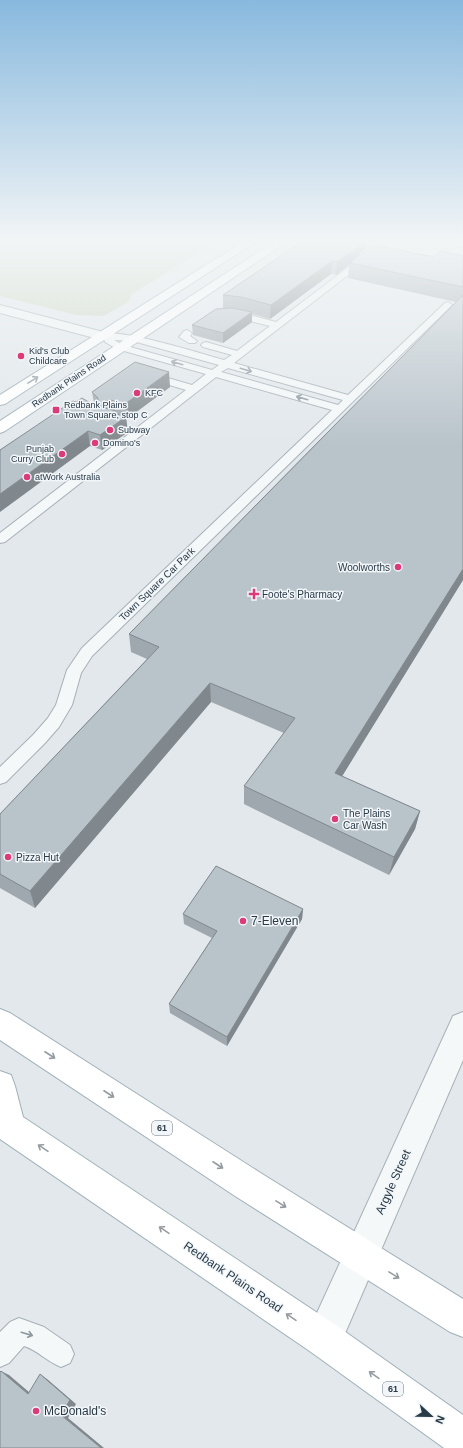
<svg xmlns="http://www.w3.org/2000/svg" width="463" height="1448" font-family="Helvetica,sans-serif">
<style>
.green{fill:#ccd7c2}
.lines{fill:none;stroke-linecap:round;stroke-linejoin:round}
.service-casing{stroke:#a6b0b7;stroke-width:2}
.minor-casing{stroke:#a6b0b7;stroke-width:2}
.primary-casing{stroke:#9fb0b9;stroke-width:2}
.service{fill:#f5f8f9;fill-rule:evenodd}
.minor{fill:#f5f8f9;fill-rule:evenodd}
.primary{fill:#fff;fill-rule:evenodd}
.wall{fill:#9ea8ae}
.shaded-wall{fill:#81888d}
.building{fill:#b8c3ca;stroke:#81888d}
.oneway{stroke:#8e99a0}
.oneway2{stroke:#949ca2}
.poi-dot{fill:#dd3a79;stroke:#f2f6f9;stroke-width:1.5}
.labels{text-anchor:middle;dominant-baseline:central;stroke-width:3;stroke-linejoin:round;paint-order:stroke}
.far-poi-label{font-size:9px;fill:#283a46;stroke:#f2f6f9;text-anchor:start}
.far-street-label{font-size:9px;fill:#283a46;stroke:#f2f6f9}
.shield{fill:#f2f6f9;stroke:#65727c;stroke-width:1}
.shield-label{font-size:9px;font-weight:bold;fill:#283a46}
.poi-label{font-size:10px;fill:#283a46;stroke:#f2f6f9;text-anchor:start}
.street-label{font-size:10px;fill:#283a46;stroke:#f2f6f9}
.near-poi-label{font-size:12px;fill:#283a46;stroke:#f2f6f9;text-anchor:start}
.near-street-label{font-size:12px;fill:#283a46;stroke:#f2f6f9}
</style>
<rect width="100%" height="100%" fill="#e2e8ec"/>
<!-- green -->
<path class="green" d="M0,243H215L132,294L128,302L104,316L76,315L0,296Z"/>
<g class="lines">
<!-- service casing -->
<g class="service-casing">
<g id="service">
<path d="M449,243H463V247L450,245Z"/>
<path d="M362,257H365L369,259L234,363L348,395L445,303L448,302L452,305L92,656L81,673L72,705L59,727L45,743L6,782L0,784V767L33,735L48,718L56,705L67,670L82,648L332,410L216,377L5,542L0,543V533L186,390L150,379L149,377L150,375L154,374L192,385L206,374L117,349L105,342L104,339L99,338L97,336C109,324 205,355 224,360L232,355L203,347L201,345L203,343L206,342L237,351L270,326L227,315L225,313L227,311L230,310L276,322ZM114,340L133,341L219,365L212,370L123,345ZM228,368L343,400L338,405L221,372Z"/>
<path d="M187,330L192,333L190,336L197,341L195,343H189L179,337L184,331Z"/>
<path d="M19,1318L44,1327L70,1345L74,1354L70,1363L61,1367C48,1362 37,1350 24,1346L9,1363L0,1367V1332L10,1322Z"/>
</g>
</g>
<!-- minor casing -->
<g class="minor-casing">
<g id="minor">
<path d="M0,305L107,333L109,336L107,339L102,340L0,313Z"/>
<path d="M463,1012V1060L337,1352L324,1357L311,1352L306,1339L311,1326L453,1016Z"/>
</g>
</g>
<!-- primary casing -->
<g class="primary-casing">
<g id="primary">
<path d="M241,243H254L5,404L0,405V395Z"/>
<path d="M272,243H285L5,431L0,433V421Z"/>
<path d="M0,1009L10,1013L259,1172L463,1299V1337L450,1332L235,1196L0,1040Z"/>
<path d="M0,1071L11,1075L15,1086L23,1117L337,1326L463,1415V1448H444L311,1352L0,1139Z"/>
</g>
</g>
<!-- service -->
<use href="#service" class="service"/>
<!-- minor -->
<use href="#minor" class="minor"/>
<!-- primary -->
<use href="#primary" class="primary"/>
</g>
<!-- wall -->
<g class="wall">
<path d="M367,248L360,253L359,255L429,256H463V580L342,776L420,811L415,829L389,875L244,804V786L284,733L211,702L35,908L0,888V814L147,659L131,652L129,634L456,302L348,278L349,265L336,275L331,274L270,319L252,314V322L223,343L193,335L192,325L223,308V295Z"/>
<path d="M170,387L126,419L128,432L102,450L90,446L76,402L92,404L94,403L92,392Z"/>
<path d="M303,909L302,919L227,1046L170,1013L169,1004L212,938L184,924L183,914Z"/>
</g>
<!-- shaded-wall -->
<g class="shaded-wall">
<path d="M357,243H367V248L360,253L359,258L350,263L349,265L336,275L337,262Z"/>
<path d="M332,261L331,274L270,319L271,305Z"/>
<path d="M252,312V322L223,343V333Z"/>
<path d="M169,372L170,387L127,419L125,404Z"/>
<path d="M110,400L111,415L107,416L103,404L105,401Z"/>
<path d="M116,411L117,423L126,417L128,432L102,450L100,435L114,413Z"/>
<path d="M88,431L90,446L0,512V494Z"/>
<path d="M463,569V580L333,791L335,773Z"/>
<path d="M210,683L211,702L35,908L30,891Z"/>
<path d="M420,811L415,829L389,875L394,857Z"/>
<path d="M303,909L302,919L227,1046V1037Z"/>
<path d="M1,1371L9,1375L36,1398L28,1394Z"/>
<path d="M40,1374L47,1379L76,1404L68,1418L104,1448H101L61,1415Z"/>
</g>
<!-- building -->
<g class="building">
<path d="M300,243H357L356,244L360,245L337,262L332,261L271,305L241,297L223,295Z"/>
<path d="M373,245L429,256H435L439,253L440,251L463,256V287L350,263Z"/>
<path d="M463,295V569L335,773L420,811L394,857L244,786L295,718L210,683L30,891L0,874V814L159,647L129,634Z"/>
<path d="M232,308L252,312L223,333L192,325L216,309Z"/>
<path d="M135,362L169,372L125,404L110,400L105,401L103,404L105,408L116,411L114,413L126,417L100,435L88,431L0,494V450L73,401L76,402L82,398L92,404L98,400V398L92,392Z"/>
<path d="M216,866L303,909L227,1037L169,1004L217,931L183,914Z"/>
<path d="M1,1371L28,1394L40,1374L70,1400L61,1415L101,1448H0V1372Z"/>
</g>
<!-- one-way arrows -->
<defs><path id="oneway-shaft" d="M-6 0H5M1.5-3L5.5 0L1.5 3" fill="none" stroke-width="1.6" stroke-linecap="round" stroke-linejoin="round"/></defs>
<g class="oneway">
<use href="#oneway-shaft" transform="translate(177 363) rotate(-164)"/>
<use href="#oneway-shaft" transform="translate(246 370) rotate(16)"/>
<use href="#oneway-shaft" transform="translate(302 398) rotate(-164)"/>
<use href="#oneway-shaft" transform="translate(27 1334) rotate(16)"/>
</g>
<g class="oneway2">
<use href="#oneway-shaft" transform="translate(33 380) rotate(-32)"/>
<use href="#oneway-shaft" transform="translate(50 1055) rotate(33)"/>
<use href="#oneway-shaft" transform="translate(109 1094) rotate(33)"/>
<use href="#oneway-shaft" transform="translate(43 1148) rotate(-146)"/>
<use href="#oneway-shaft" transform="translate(218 1165) rotate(33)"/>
<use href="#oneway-shaft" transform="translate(281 1204) rotate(32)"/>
<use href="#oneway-shaft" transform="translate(164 1230) rotate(-146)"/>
<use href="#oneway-shaft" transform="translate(394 1275) rotate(32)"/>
<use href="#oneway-shaft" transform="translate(291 1317) rotate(-146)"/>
<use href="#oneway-shaft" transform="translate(374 1375) rotate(-145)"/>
</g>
<!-- sky -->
<linearGradient id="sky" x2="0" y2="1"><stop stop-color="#88b9de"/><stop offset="0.54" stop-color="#f2f5f6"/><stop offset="1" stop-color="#f2f5f6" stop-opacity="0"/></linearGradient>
<rect width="463" height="446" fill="url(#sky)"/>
<!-- markers -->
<g class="poi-dot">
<circle cx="21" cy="356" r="4"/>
<circle cx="137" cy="393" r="4"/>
<rect x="52" y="406" width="8" height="8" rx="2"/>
<circle cx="110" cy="430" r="4"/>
<circle cx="95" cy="443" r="4"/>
<circle cx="62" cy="454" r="4"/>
<circle cx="27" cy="477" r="4"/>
<circle cx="398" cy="567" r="4"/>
<path d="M252 588h4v4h4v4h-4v4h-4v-4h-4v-4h4z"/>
<circle cx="335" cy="819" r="4"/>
<circle cx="8" cy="857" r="4"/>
<circle cx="243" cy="921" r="4"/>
<circle cx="36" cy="1411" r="4"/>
</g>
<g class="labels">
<!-- far-poi labels -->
<g class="far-poi-label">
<text x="29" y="351">Kid's Club<tspan x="29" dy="10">Childcare</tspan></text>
<text x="145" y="393">KFC</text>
<text x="64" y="405">Redbank Plains<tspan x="64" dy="10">Town Square, stop C</tspan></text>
<text x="118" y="430">Subway</text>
<text x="103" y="443">Domino's</text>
<text x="54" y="449" text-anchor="end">Punjab<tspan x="54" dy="10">Curry Club</tspan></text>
<text x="35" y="477">atWork Australia</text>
</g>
<!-- far-street labels -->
<g class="far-street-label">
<text transform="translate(69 381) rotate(-34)">Redbank Plains Road</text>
</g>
<!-- shield labels -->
<g class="shield">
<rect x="152" y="1121" width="20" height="14" rx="3"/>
<rect x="383" y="1382" width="20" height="14" rx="3"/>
</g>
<g class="shield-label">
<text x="162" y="1128">61</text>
<text x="393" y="1389">61</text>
</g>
<!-- poi labels -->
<g class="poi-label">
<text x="390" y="567" text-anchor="end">Woolworths</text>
<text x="262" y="594">Foote's Pharmacy</text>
<text x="343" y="813">The Plains<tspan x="343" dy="12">Car Wash</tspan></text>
<text x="16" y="857">Pizza Hut</text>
</g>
<!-- street labels -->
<g class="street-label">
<text transform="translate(157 584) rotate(-44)">Town Square Car Park</text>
</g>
<!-- near-poi labels -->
<g class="near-poi-label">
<text x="251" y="921">7-Eleven</text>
<text x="44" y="1411">McDonald's</text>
</g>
<!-- near-street labels -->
<g class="near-street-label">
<text transform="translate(393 1182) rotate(-66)">Argyle Street</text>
<text transform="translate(233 1277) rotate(34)">Redbank Plains Road</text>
</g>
</g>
<!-- north arrow -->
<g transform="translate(431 1416) rotate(112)" stroke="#f2f6f9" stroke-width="3" paint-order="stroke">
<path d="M0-3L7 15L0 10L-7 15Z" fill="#283a46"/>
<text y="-6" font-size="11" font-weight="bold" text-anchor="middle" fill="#283a46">N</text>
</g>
</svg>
